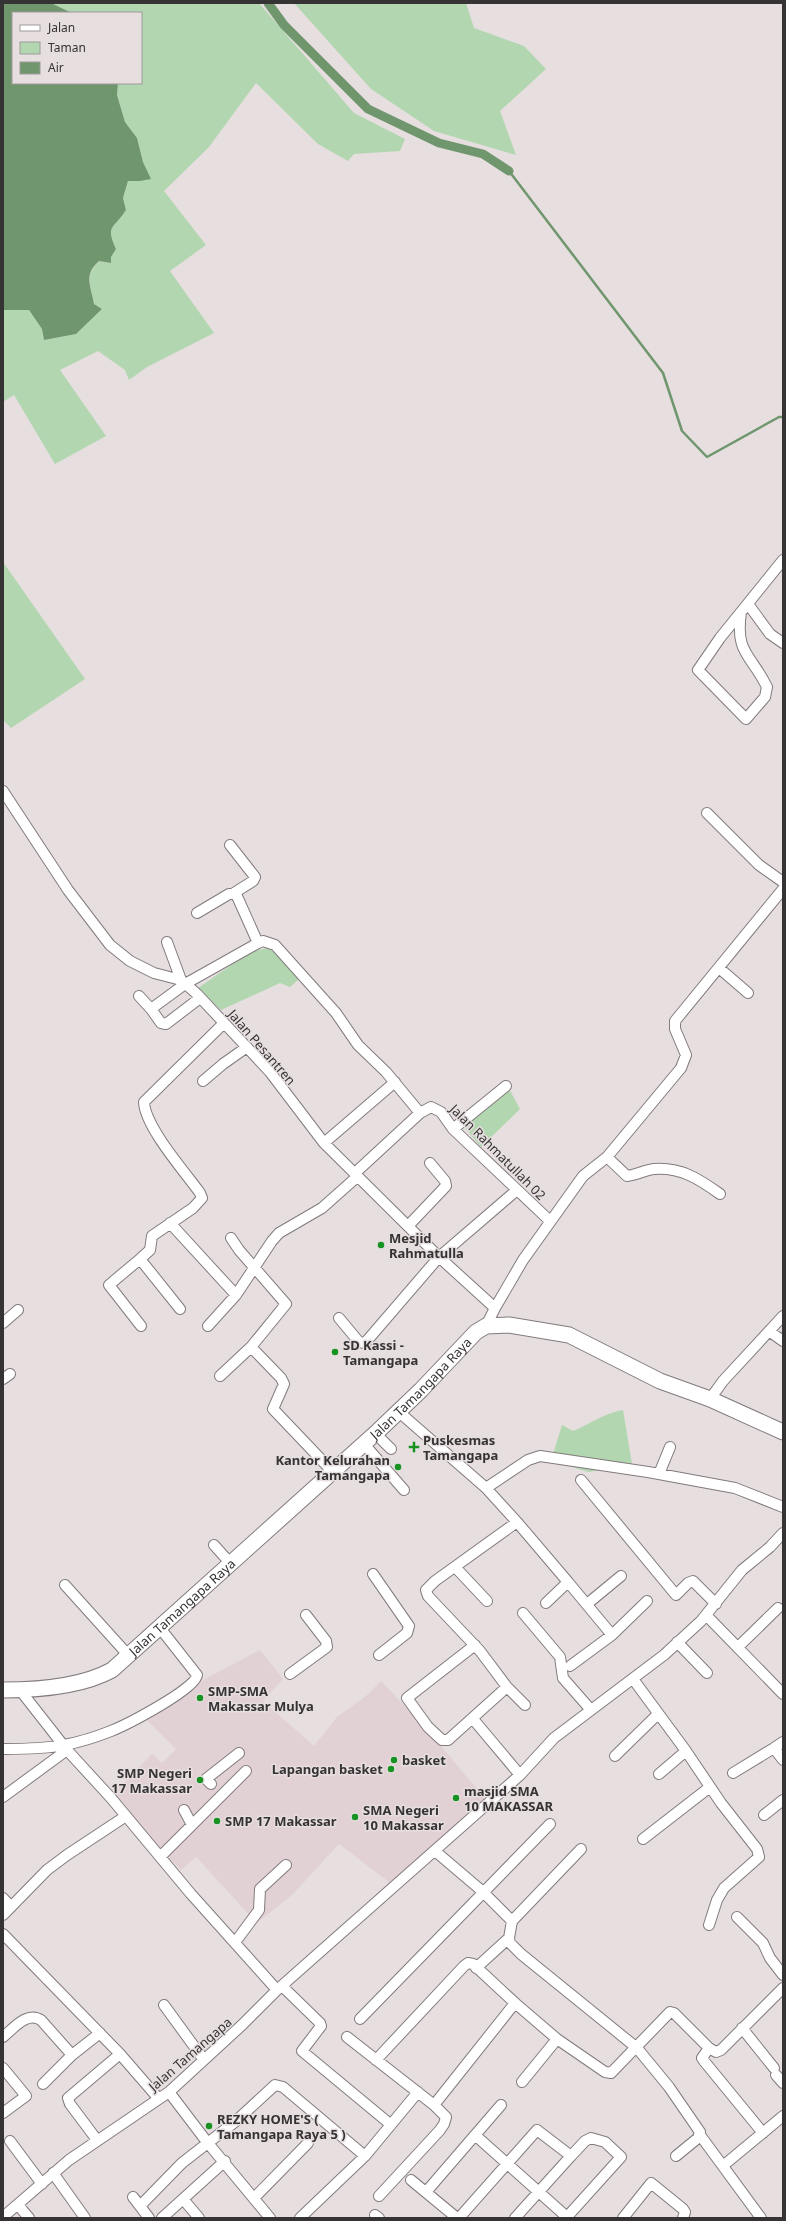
<svg xmlns="http://www.w3.org/2000/svg" width="786" height="2221" font-family="'Noto Sans',sans-serif">
	<style>
		.built { fill: #e2d1d4 }
		.green { fill: #b2d7b0 }
		.water { fill: #70966e }
		.lines { fill: none; stroke-linecap: round; stroke-linejoin: round }
		.stream { stroke: #70966e; stroke-width: 2.5 }
		.canal { stroke: #70966e; stroke-width: 9 }
		.minor-casing { stroke: #827a7c; stroke-width: 12 }
		.primary-casing { stroke: #827a7c; stroke-width: 17 }
		.minor { stroke: #fff; stroke-width: 10 }
		.primary { stroke: #fff; stroke-width: 15 }
		.poi-dot { fill: #189322; stroke: #e6dedf; stroke-width: 1.5 }
		.labels { text-anchor: middle; dominant-baseline: central; stroke-width: 3; stroke-linejoin: round; paint-order: stroke }
		.street-label { font-size: 13px; fill: #363334; stroke: #e6dedf }
		.poi-label { font-size: 13px; font-weight: bold; fill: #363334; stroke: #e6dedf; text-anchor: start }
	</style>
	<rect width="100%" height="100%" fill="#e6dedf"/>
	<!-- built -->
	<path class="built" d="M260,1650l23,29 -20,22 51,45 23,-29 29,-21 15,-15 51,54 55,66 -94,84 -54,-41 -46,50 -36,29 -61,-66 -15,13 -71,-73 42,-43 10,9 14,-14 -32,-32 61,-38z"/>
	<!-- green -->
	<path class="green" d="M51,3h208l95,110 51,26 -5,12 -46,3 -6,7 -30,-17 -62,-61 -47,64 -45,44 42,54 -36,26 44,62 -67,34 -18,13 -4,-10 -27,-19 -38,19 46,66 -51,28 -41,-69 -11,7v-92h26l13,19 2,11 32,-6 26,-25 -8,-5c-3,-18 -10,-29 5,-43l11,2 1,-6 5,-8c-11,-24 -2,-20 10,-39l-3,-12 5,-17h12l10,-3 -7,-16 -6,-24 -12,-16 -8,-27 1,-12h23v-70h-69z
		M294,3h172l8,25 50,18 22,23 -46,42 16,44 -82,-24 -63,-42z
		M3,562l82,117 -74,49 -8,-8z
		M268,948l11,6 21,24 -10,9 -10,-4 -59,27 -23,-22 52,-36z
		M508,1087l12,22 -39,38 -20,-24z
		M623,1410l9,54 -43,8 -38,-11 11,-36 11,6c17,-7 32,-18 50,-21z"/>
	<!-- water -->
	<path class="water" d="M3,3h48l21,10h-59v70h105l-1,12 8,27 12,16 6,24 8,17 -11,2h-12l-5,17 3,12c-12,19 -21,15 -10,39l-5,8v6l-12,-2c-16,14 -8,25 -5,43l8,5 -26,25 -32,6 -2,-11 -13,-19h-26z"/>
	<g class="lines">
		<!-- stream -->
		<path class="stream" d="M509,171l154,202 19,58 25,26 72,-40h4"/>
		<!-- canal -->
		<path class="canal" d="M268,3l16,22 84,84 71,34 44,11 26,17"/>
		<defs>
			<path id="minor" d="M748,604l22,30 13,9
				M741,612c-6,42 10,42 26,75l-2,10 -19,22 -48,-49 22,-32 63,-78
				M3,791l65,99 42,55 20,16 24,12 27,7 16,14 73,78 54,71 115,114 56,51 -9,18
				M707,813l52,52 24,17
				M230,845l25,32 -2,4 -19,12
				M197,913l32,-19h7l22,49
				M167,942l14,38
				M719,968l29,25
				M139,996l12,13 34,-25 73,-41 5,-2 12,4 61,68 22,32 28,27 34,41
				M151,1009l10,14 5,1 34,-26
				M203,1081l20,-17 24,-17
				M453,1129l53,-43
				M324,1143l71,-61
				M607,1157l20,19c9,-1 18,-6 27,-7 27,-2 45,10 66,25
				M355,1173l65,-60 11,-6 10,5 12,17 97,92
				M170,1223l66,72 36,-54 7,-8 43,-25 36,-32
				M408,1226l38,-40 -1,-5 -15,-18
				M231,1238l8,12 47,54 -35,43 30,31 3,6 -11,25 60,63
				M140,1259l-31,26 32,41
				M495,1308l28,-48 60,-84 24,-19 74,-89 5,-13 -11,-26v-8l108,-132
				M180,1309l-40,-50 10,-9 2,-14 41,-28 9,-10 -2,-5c-15,-21 -55,-66 -56,-91l80,-79
				M339,1318l20,24 6,1 74,-86 78,-67
				M3,1323l15,-13
				M208,1326l28,-31
				M769,1331l14,10
				M220,1376l31,-29
				M3,1379l7,-5
				M710,1399l13,-18 60,-65
				M399,1412l87,76 31,34 51,60 -22,21
				M376,1434l15,15
				M364,1444l40,46
				M659,1474l11,-27
				M581,1480l95,115 12,-12 5,-2 23,23
				M486,1488l42,-28 12,-4 108,16 87,16 48,19
				M517,1522l-82,59 -9,9 2,6 52,55 27,36 18,18
				M214,1545l17,19
				M456,1568l31,33
				M373,1574l36,52 -2,7 -28,22
				M568,1582l44,53 -42,31
				M65,1585l64,71
				M587,1604l34,-28
				M523,1613l37,44 3,21 28,32
				M706,1615l77,79
				M612,1635l35,-34
				M677,1642l30,31
				M475,1645l-68,53 21,29 14,13h6l59,-53
				M738,1647l40,-39
				M290,1674l37,-27 -1,-6 -20,-26
				M633,1679l53,72 -27,23
				M20,1690l47,60 44,48 80,96 86,96
				M473,1719l47,56
				M774,1748l9,-6
				M3,1749c20,0 42,0 61,-4 16,-3 32,-8 47,-14 15,-6 85,-42 86,-56l-37,-47
				M686,1751l35,52 36,46 2,8 -35,31 -7,12 -8,25
				M615,1756l43,-42
				M733,1773l41,-25 9,12
				M211,1784l-5,-5 33,-26
				M3,1797l64,-47
				M184,1810l8,15
				M764,1815l19,-15
				M643,1839l67,-52
				M581,1849l-69,72 -3,17 1,5 11,11 116,94 32,39 31,45 -2,6 -22,18
				M435,1851l47,40 30,30
				M161,1856l85,-85
				M3,1898l8,9
				M3,1915l44,-45 20,-15 59,-39
				M737,1917l26,26 7,15 13,17
				M3,1934l117,120 39,45
				M236,1941l23,-31 1,-21 26,-24
				M476,1968l33,-30
				M282,1986l38,37 1,3 -19,25 88,73
				M515,2003l42,36 48,33 6,1 59,-61 4,1 35,35 7,4 5,-2 62,-62
				M164,2005l40,55
				M360,2019l190,-195
				M742,2028l32,40
				M3,2037c11,-9 24,-26 38,-17l31,35 -29,29
				M347,2037l87,68 12,12 -2,7 -4,6 -61,66
				M709,2048l-7,10 2,3 59,72
				M72,2055l28,-22
				M376,2060l88,-94 4,-3 5,1 42,39 -81,102
				M3,2068l23,28 -23,17
				M776,2075l7,8
				M522,2082l35,-43
				M169,2092l38,50 63,76
				M475,2135l93,83
				M700,2135l61,83
				M97,2140l-27,-36 -2,-6 52,-44
				M10,2141l32,43
				M724,2165l59,-49
				M53,2173l32,45
				M411,2180l46,38
				M426,2192l75,-87
				M133,2197l16,21
				M254,2198l54,-55
				M183,2199l16,19
				M18,2205l11,13
				M140,2206l42,-43 54,-42 39,-36 8,2 82,69
				M375,2215l4,3
				M3,2217l66,-57 100,-68 73,-67 35,-35 243,-215 34,-37 110,-83 37,-34 41,-51 28,-23 13,-14
				M162,2218l63,-57
				M300,2218l65,-62 53,-64
				M459,2218l78,-88 34,26 -56,62
				M566,2218l55,-61 -16,-15 -14,-4 -6,3 -14,15
				M623,2218l28,-35 32,26 2,3 -2,6"/>
			<g id="primary">
				<path id="s1" d="M3,1690c35,0 78,-3 109,-20l266,-239 43,-41 55,-58 10,-6 23,-1 60,10 91,46 50,18 73,33"/>
			</g>
		</defs>
		<!-- minor casing -->
		<use href="#minor" class="minor-casing"/>
		<!-- primary casing -->
		<use href="#primary" class="primary-casing"/>
		<!-- minor -->
		<use href="#minor" class="minor"/>
		<!-- primary -->
		<use href="#primary" class="primary"/>
	</g>
	<!-- markers -->
	<g class="poi-dot">
		<circle cx="381" cy="1245" r="4"/>
		<circle cx="335" cy="1352" r="4"/>
		<path d="M412 1441h4v4h4v4h-4v4h-4v-4h-4v-4h4z"/>
		<circle cx="398" cy="1467" r="4"/>
		<circle cx="200" cy="1698" r="4"/>
		<circle cx="394" cy="1760" r="4"/>
		<circle cx="391" cy="1769" r="4"/>
		<circle cx="200" cy="1780" r="4"/>
		<circle cx="456" cy="1798" r="4"/>
		<circle cx="355" cy="1817" r="4"/>
		<circle cx="217" cy="1821" r="4"/>
		<circle cx="209" cy="2126" r="4"/>
	</g>
	<g class="labels">
		<!-- street labels -->
		<g class="street-label">
			<text transform="translate(262 1047) rotate(49)">Jalan Pesantren</text>
			<text transform="translate(498 1152) rotate(45)">Jalan Rahmatullah 02</text>
			<text stroke="none"><textPath href="#s1" startOffset="530">Jalan Tamangapa Raya</textPath></text>
			<text stroke="none"><textPath href="#s1" startOffset="206">Jalan Tamangapa Raya</textPath></text>
			<text transform="translate(190 2054) rotate(-41)">Jalan Tamangapa</text>
		</g>
		<!-- poi labels -->
		<g class="poi-label">
			<text x="389" y="1238">Mesjid<tspan x="389" dy="15">Rahmatulla</tspan></text>
			<text x="343" y="1345">SD Kassi -<tspan x="343" dy="15">Tamangapa</tspan></text>
			<text x="423" y="1440">Puskesmas<tspan x="423" dy="15">Tamangapa</tspan></text>
			<text x="390" y="1460" text-anchor="end">Kantor Kelurahan<tspan x="390" dy="15">Tamangapa</tspan></text>
			<text x="208" y="1691">SMP-SMA<tspan x="208" dy="15">Makassar Mulya</tspan></text>
			<text x="402" y="1760">basket</text>
			<text x="383" y="1769" text-anchor="end">Lapangan basket</text>
			<text x="192" y="1773" text-anchor="end">SMP Negeri<tspan x="192" dy="15">17 Makassar</tspan></text>
			<text x="464" y="1791">masjid SMA<tspan x="464" dy="15">10 MAKASSAR</tspan></text>
			<text x="363" y="1810">SMA Negeri<tspan x="363" dy="15">10 Makassar</tspan></text>
			<text x="225" y="1821">SMP 17 Makassar</text>
			<text x="217" y="2119">REZKY HOME'S (<tspan x="217" dy="15">Tamangapa Raya 5 )</tspan></text>
		</g>
	</g>
	<!-- border -->
	<rect width="786" height="2221" fill="none" stroke="#363334" stroke-width="8"/>
	<!-- legend -->
	<rect x="12" y="12" width="130" height="72" fill="#e6dedf" stroke="#a09a9b"/>
	<rect x="20" y="25" width="20" height="6" fill="#ffffff" stroke="#a09a9b"/>
	<text x="48" y="32" font-size="12" fill="#363334">Jalan</text>
	<rect x="20" y="42" width="20" height="12" fill="#b2d7b0" stroke="#a09a9b"/>
	<text x="48" y="52" font-size="12" fill="#363334">Taman</text>
	<rect x="20" y="62" width="20" height="12" fill="#70966e" stroke="#a09a9b"/>
	<text x="48" y="72" font-size="12" fill="#363334">Air</text>
</svg>
